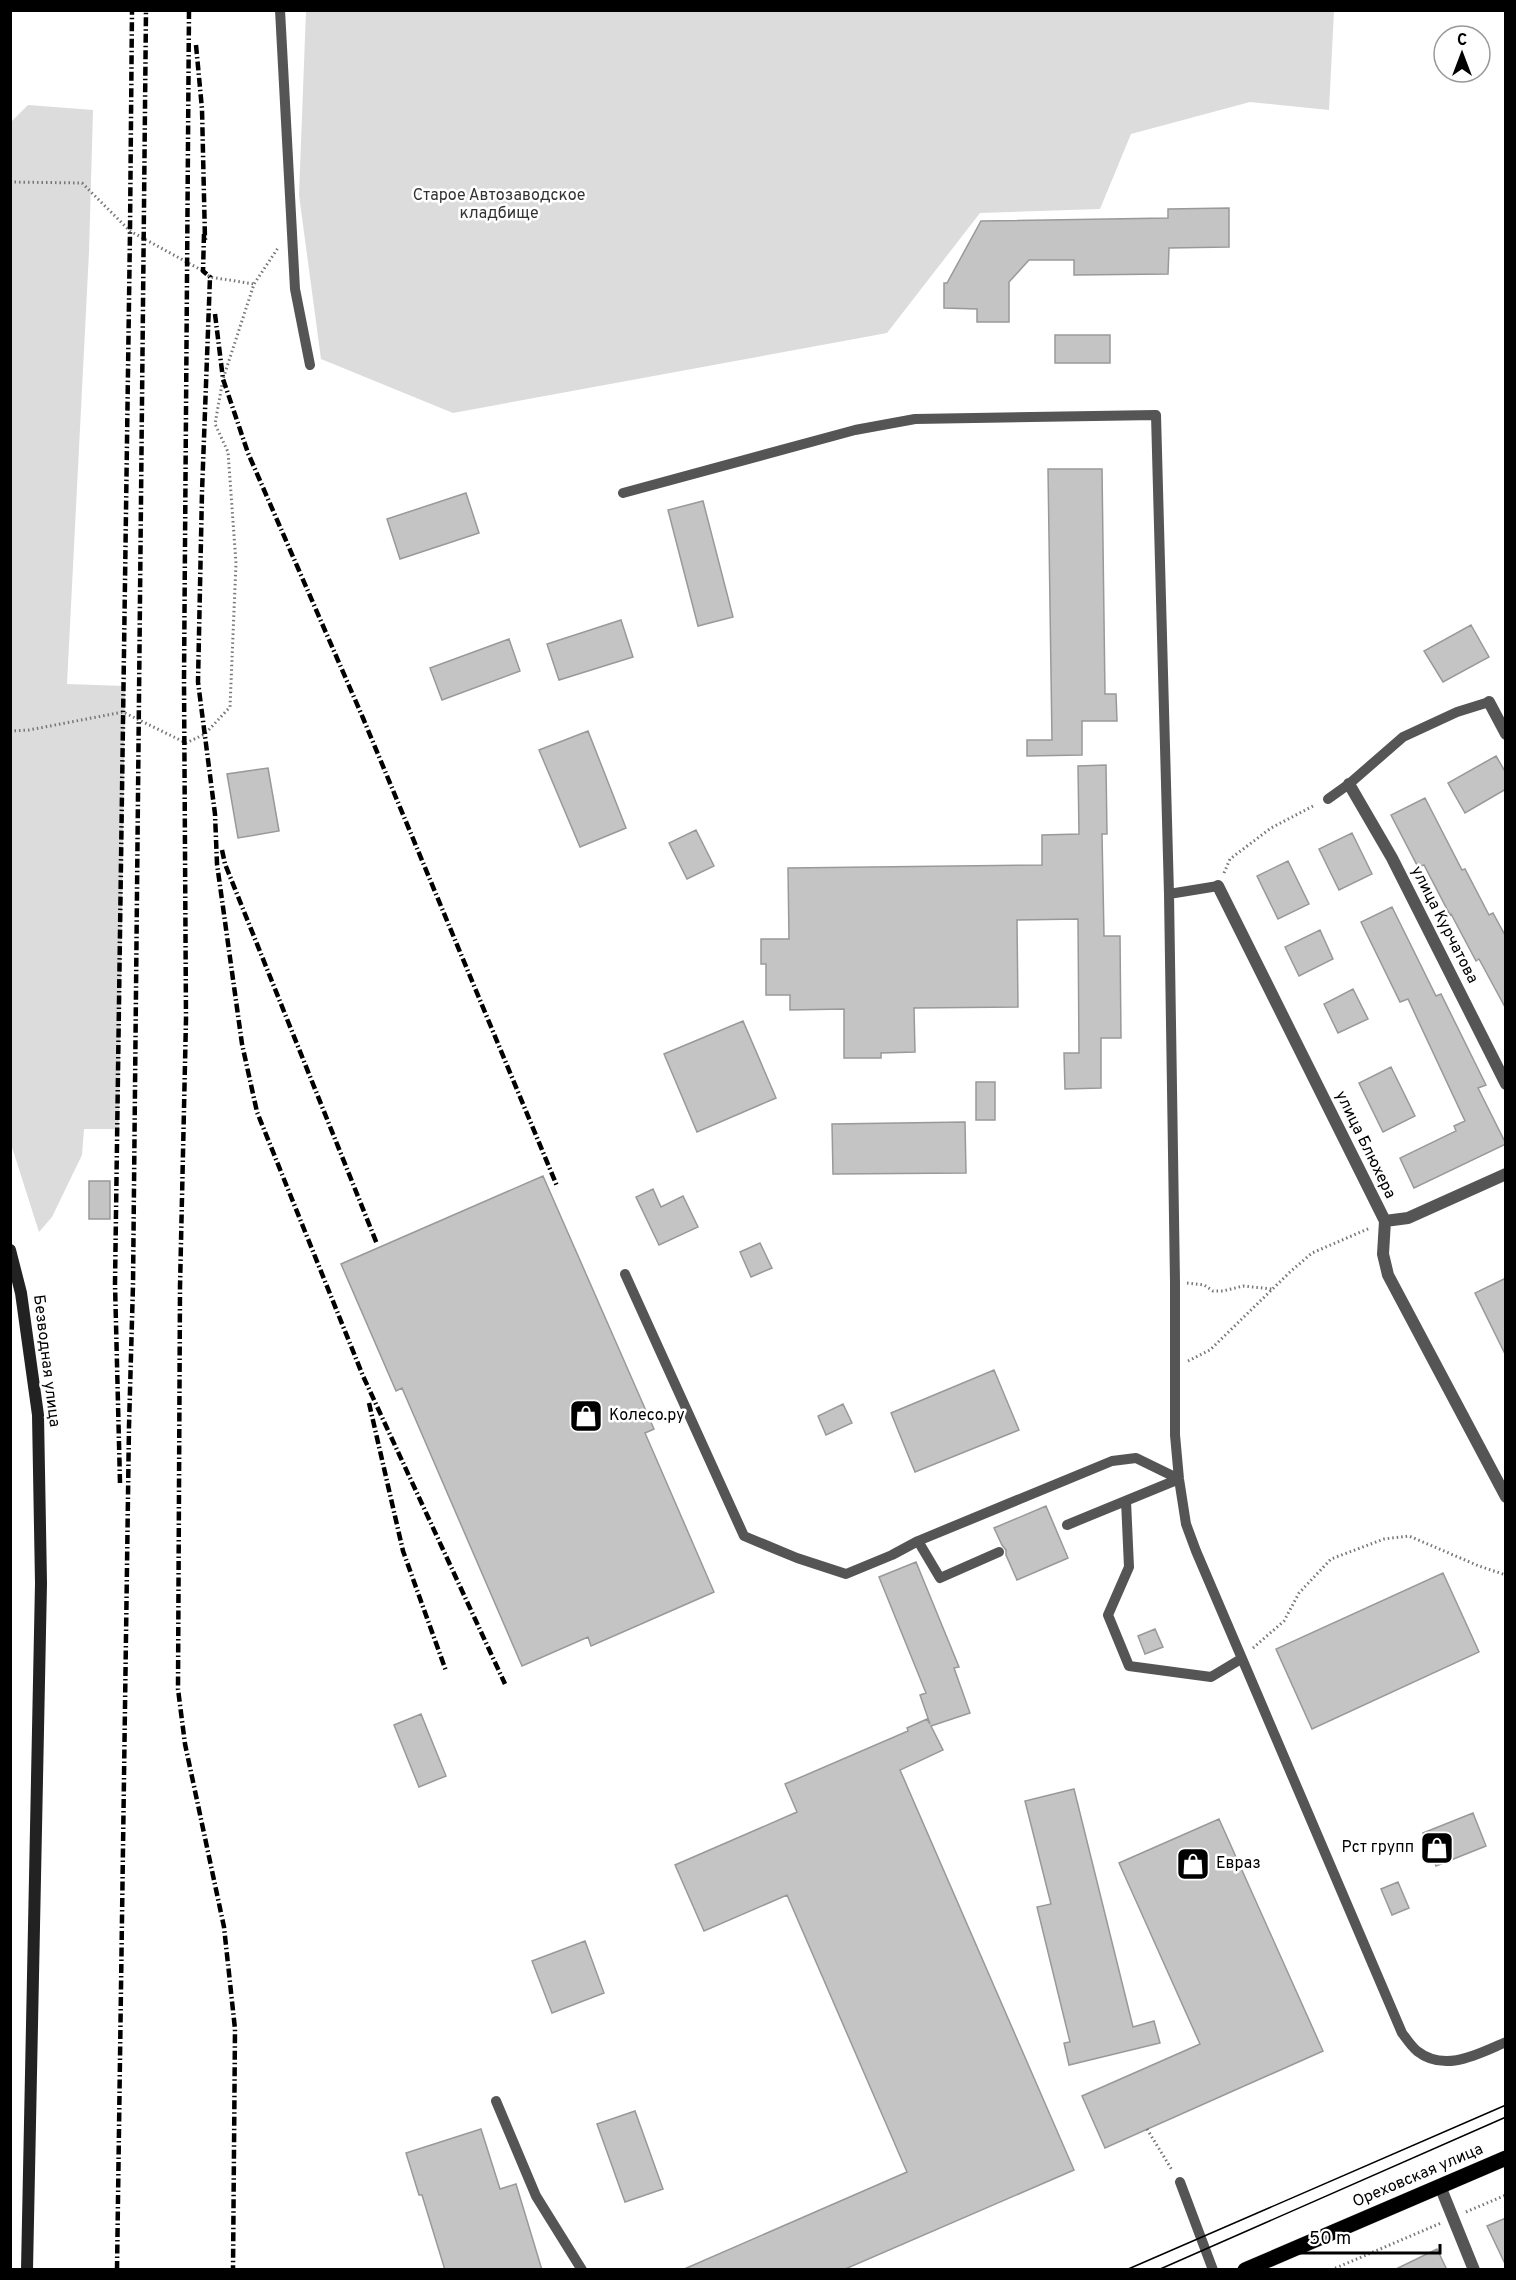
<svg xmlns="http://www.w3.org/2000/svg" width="1516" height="2280" font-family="Overpass,sans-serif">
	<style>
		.green { fill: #dcdcdc }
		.building { fill: #c4c4c4; stroke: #999; stroke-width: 1.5 }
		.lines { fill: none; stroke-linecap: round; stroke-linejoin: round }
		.primary-casing { stroke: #dbdbdb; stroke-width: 16 }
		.path { stroke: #777; stroke-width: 3; stroke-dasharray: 1.5 3; stroke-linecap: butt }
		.service { stroke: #555; stroke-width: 10 }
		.minor { stroke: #555; stroke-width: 12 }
		.secondary { stroke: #222; stroke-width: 12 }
		.primary { stroke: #000; stroke-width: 15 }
		.tram { stroke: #000; stroke-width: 1.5 }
		.rail { stroke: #000; stroke-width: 4.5; stroke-dasharray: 9 3 1.5 3; stroke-linecap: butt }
		.labels { text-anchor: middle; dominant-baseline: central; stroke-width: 5; stroke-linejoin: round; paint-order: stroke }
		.park-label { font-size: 16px; fill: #333; stroke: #fff }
		.street-label { font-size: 16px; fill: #000; stroke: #fff }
		.poi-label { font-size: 16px; fill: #000; stroke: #fff; text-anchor: start }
	</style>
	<rect width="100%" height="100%" fill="#fff"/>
	<!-- green -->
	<path class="green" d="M306,11v-1l1028,1 -5,99 -79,-8 -119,32 -31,75 -120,4 -93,120 -434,80 -132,-54 -22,-164z
		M28,105l65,5 -4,142 -22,432 58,2 -6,443h-35l-2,26 -30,62 -13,15 -29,-91v-1018z"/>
	<!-- building -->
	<path class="building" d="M1229,208v39l-60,1 -1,26 -94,1v-15h-45l-20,22v40h-32v-13l-33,-1v-25h3l34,-62 187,-3v-9z
		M1055,335h55v28h-55z
		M1048,469h54l3,225h11l1,27h-35v34l-55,1v-16h25z
		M466,493l13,40 -79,26 -13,-40z
		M703,501l30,116 -35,9 -30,-116z
		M621,620l12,37 -74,23 -12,-36z
		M1471,625l18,32 -46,25 -19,-31z
		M509,639l11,32 -78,29 -12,-32z
		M588,731l38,97 -46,19 -41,-97z
		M1496,756l10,17v16l-41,24 -17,-30z
		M1106,765l1,69h-5l2,102h16l1,102h-20v50l-36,1 -1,-36h15l-1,-134 -61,1 1,87 -104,1 1,44 -34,1v5h-37v-49l-54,1v-15h-24v-31h-5v-25h28l-1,-71 254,-3v-30l37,-1 -1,-68z
		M268,768l11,63 -41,7 -11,-64z
		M1425,798l37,72 3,-1 24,46 4,-2 13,24v72l-27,-50 -3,2 -25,-47 -1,1 -26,-50 -6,2 -27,-52z
		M696,830l18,36 -27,13 -18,-36z
		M1352,833l20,41 -33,16 -20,-41z
		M1288,861l21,43 -31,15 -21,-43z
		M1392,907l44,89 5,-2 45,91 -8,3 28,56 -92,44 -14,-30 56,-27 -2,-5 11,-5 -57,-122 -8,3 -39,-80z
		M1320,930l13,29 -34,17 -14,-29z
		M1353,989l15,30 -30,14 -14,-29z
		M743,1021l33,77 -79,34 -33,-78z
		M1391,1067l24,49 -32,16 -24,-49z
		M976,1082h19v38h-19z
		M965,1122l1,51 -133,1 -1,-50z
		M543,1176l111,253 -9,4 69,159 -123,54 -3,-9 -66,29 -120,-278 -6,3 -55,-127z
		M89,1181h21v38h-21z
		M653,1189l8,18 22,-11 15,31 -39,18 -23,-48z
		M760,1243l12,25 -21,9 -11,-25z
		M1506,1278v78l-31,-63z
		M994,1370l25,60 -104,42 -24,-59z
		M843,1404l9,19 -26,12 -8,-19z
		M1046,1506l22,52 -51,22 -11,-25v-5l-4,-5 -8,-17z
		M916,1562l43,105 -5,1 16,45 -39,13 12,24 -43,20 174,400 -231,100h-161l225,-98 -120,-277 -83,36 -29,-66 122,-53 -12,-28 123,-53 -1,-3 20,-9 3,5 -10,-29 6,-2 -47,-116z
		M1443,1573l36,79 -167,77 -36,-80z
		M1155,1629l8,18 -18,7 -7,-18z
		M421,1714l25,62 -27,11 -25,-62z
		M1074,1789l59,238 21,-6 6,22 -91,22 -5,-22 6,-1 -33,-135 14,-3 -26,-103z
		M1473,1813l13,33 -50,20 -13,-33z
		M1219,1819l104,232 -218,97 -23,-52 118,-52 -81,-181z
		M1398,1882l11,26 -17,7 -11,-26z
		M585,1941l19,52 -52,20 -20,-52z
		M635,2111l28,78 -38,13 -28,-78z
		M481,2129l19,60 16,-5 26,86h-97l-23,-75h-3l-13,-42z
		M1506,2218v48l-19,-40z
		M1437,2249l10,21h-53z"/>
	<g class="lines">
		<defs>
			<path id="primary" d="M1245,2270l261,-112"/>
		</defs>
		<!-- primary casing -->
		<use href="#primary" class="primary-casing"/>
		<!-- path -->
		<path class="path" d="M10,182l72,1 48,48 73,40 7,6 44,7
			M10,731l19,-1 94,-18 63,31 19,-9 25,-27 6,-144 -8,-111 -13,-28 8,-45 31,-95 24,-36
			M1224,873l6,-14 41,-31 44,-23
			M1187,1283l17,2 9,6h10l20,-5 29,3
			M1188,1361l22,-11 80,-78 22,-19 58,-25
			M1253,1648l31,-27 15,-28 32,-34 53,-20 25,-3 70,30 27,9
			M1147,2129l25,41
			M1466,2212l40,-17
			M1331,2270l110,-47"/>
		<!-- service -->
		<path class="service" d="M280,10l15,279 15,76
			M623,493l232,-63 60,-11 241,-4 13,479 6,388v153l4,44 7,45 10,27 206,482c4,5 9,13 15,18 28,22 61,3 89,-9
			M1328,799l21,-15 54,-47 54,-25 32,-10
			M1169,894l49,-8
			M625,1274l119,262 53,22 49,16 46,-19 26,-14 194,-80 24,-3 43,21 -112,46
			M1126,1501l3,66 -21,48 21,51 82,11 30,-18
			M918,1541l22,37 59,-26
			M496,2101l40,95 46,74
			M1180,2182l33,88"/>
		<!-- minor -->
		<path class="minor" d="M1489,702l17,32
			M1349,784l43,74 114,226
			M1218,886l167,335 -2,33 5,21 118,222
			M1385,1221l23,-3 98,-44
			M1440,2186l34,84"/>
		<!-- secondary -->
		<path class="secondary" d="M10,1250l11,43 17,122 3,168 -14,687"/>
		<!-- primary -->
		<use href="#primary" class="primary"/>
		<!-- tram -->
		<path class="tram" d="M1126,2270l380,-165
			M1158,2270l348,-153"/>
		<!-- rail -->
		<path class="rail" d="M189,10l-5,670 2,339 -6,268 -2,402 7,55 39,183 11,102 -2,241
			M196,45l6,64 3,131
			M204,234l-1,37 7,6 -8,215 -4,190 17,132 2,50 25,180 15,68 106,264 142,308
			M215,314l8,65 25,74 115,265 194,468
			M222,850l3,14 152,380
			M369,1403l34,148 43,120
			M120,1483l-5,-199 15,-1053 2,-221
			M117,2270l12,-844 4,-141 13,-1275"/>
	</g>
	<!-- icons -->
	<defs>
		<symbol id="shop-square" viewBox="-11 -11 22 22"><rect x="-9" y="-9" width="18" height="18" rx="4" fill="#000" stroke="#fff"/><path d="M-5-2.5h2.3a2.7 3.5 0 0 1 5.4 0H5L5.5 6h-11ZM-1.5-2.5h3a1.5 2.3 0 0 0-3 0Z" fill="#fff"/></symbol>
	</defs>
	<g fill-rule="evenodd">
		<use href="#shop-square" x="567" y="1397" width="38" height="38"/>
		<use href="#shop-square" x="1418" y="1829" width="38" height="38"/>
		<use href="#shop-square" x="1174" y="1845" width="38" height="38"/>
	</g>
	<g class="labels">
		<!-- park labels -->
		<g class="park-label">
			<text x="499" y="196">Старое Автозаводское<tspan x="499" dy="18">кладбище</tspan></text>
		</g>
		<!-- street labels -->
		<g class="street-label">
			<text transform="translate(1444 925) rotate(63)">улица Курчатова</text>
			<text transform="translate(1365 1145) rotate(64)">улица Блюхера</text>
			<text transform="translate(46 1361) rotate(83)">Безводная улица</text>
			<text transform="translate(1418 2176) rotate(-23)">Ореховская улица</text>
		</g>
		<!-- poi labels -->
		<g class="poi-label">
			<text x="609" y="1416">Колесо.ру</text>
			<text x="1414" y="1848" text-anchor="end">Рст групп</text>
			<text x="1216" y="1864">Евраз</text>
		</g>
	</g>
	<!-- border -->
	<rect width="1516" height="2280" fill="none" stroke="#000000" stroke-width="24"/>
	<!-- north arrow -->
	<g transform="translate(1462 54)"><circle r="28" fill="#ffffff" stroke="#999999" stroke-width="1.5"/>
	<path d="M0-4.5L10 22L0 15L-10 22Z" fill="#000000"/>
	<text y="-9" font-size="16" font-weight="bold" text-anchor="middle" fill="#000000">С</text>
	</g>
	<!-- scale -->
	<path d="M1300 2244v9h140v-9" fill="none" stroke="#000000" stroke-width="3"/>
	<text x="1309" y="2244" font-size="18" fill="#000000" stroke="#ffffff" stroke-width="4.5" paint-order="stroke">50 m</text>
</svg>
